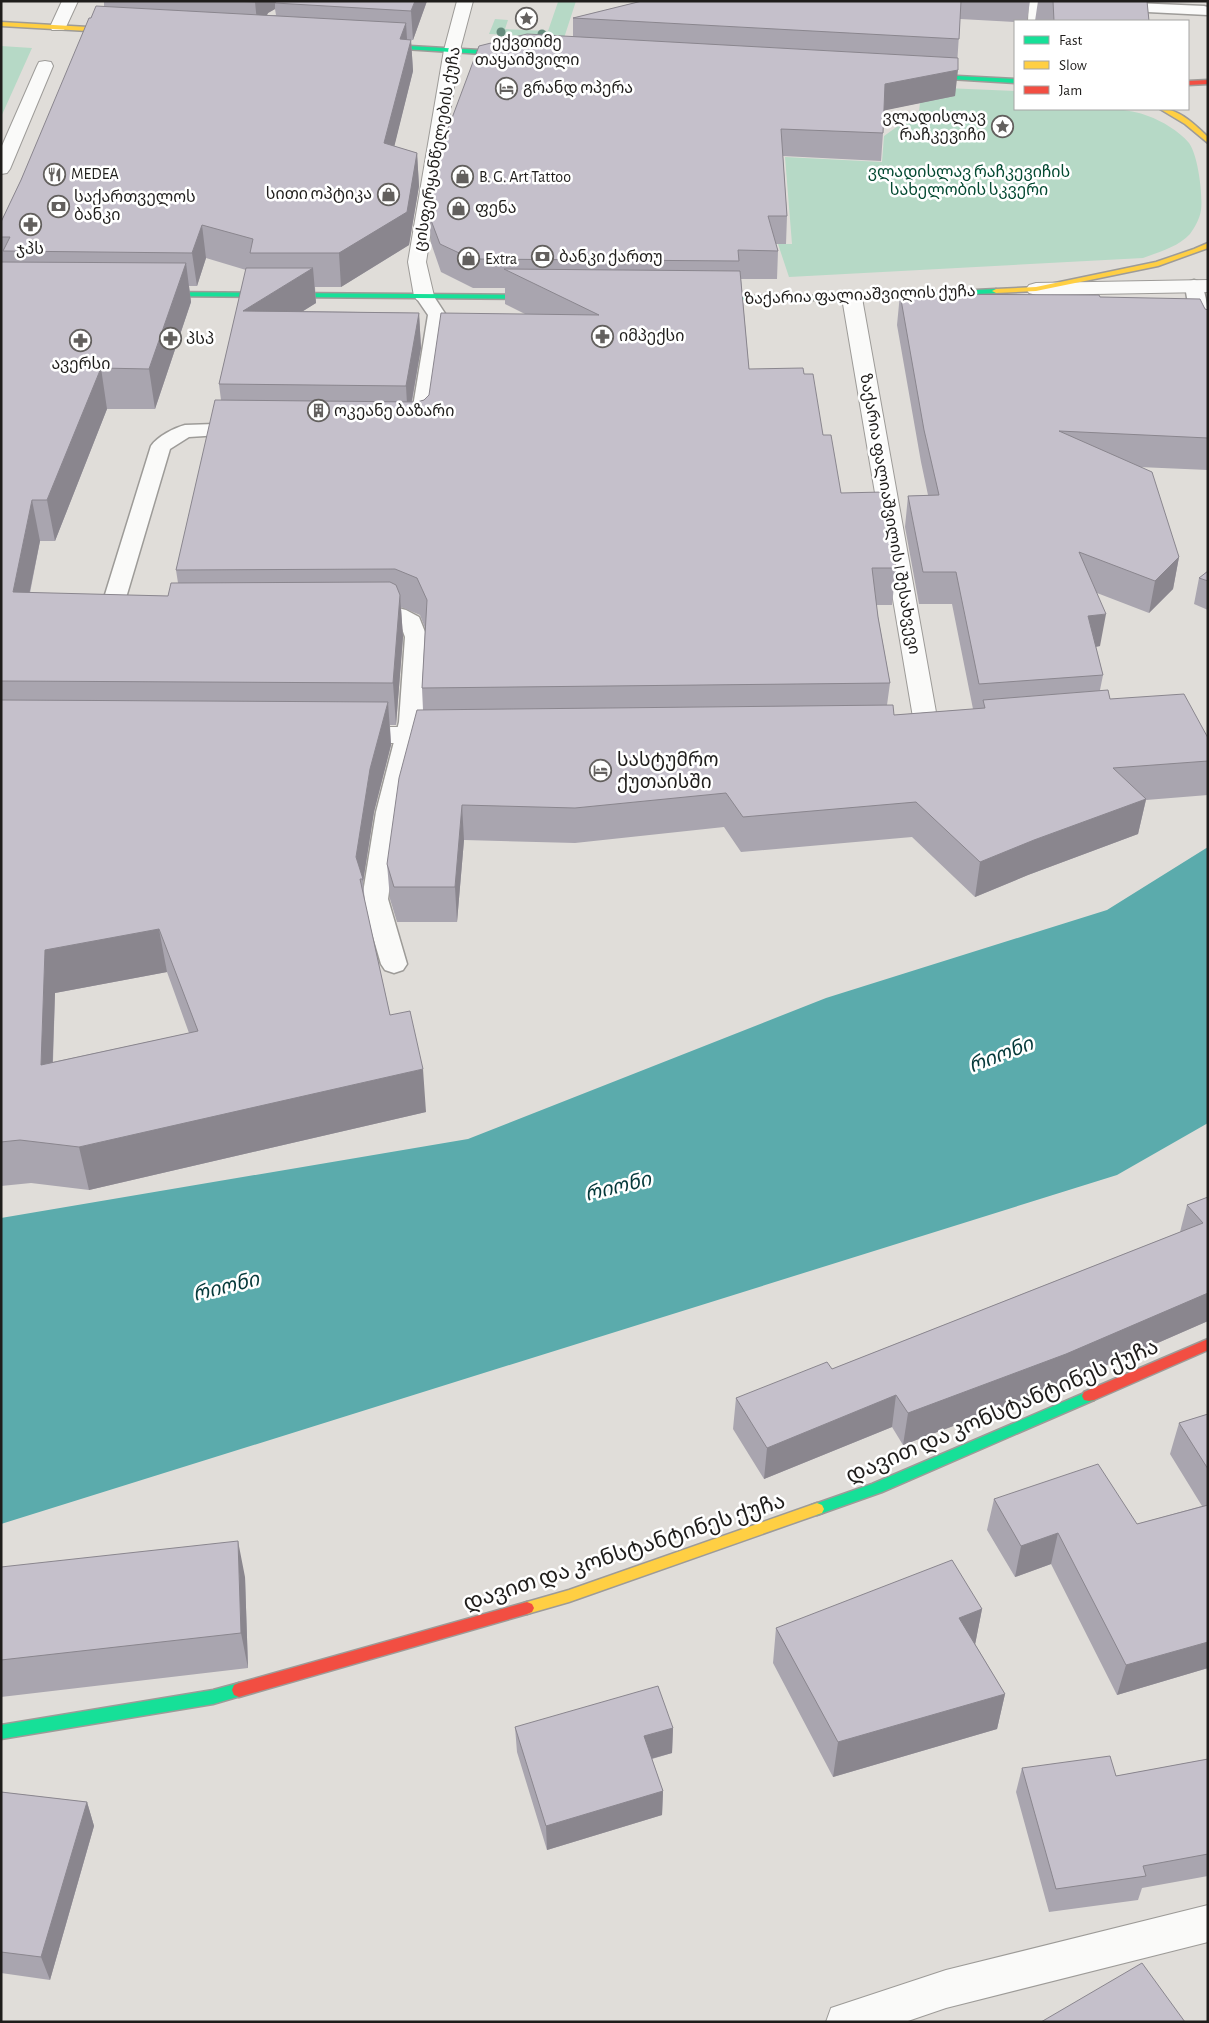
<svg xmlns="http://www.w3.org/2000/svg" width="1209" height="2023" font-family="'Alegreya Sans','Noto Sans Georgian',sans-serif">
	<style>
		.green { fill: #b6d9c6 }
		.water { fill: #5babac }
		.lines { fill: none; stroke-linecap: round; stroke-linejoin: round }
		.lane-casing { stroke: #9d9b98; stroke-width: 3 }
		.street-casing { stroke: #9d9b98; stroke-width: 2 }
		.fast-casing { stroke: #9d9b98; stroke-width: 3 }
		.slow-casing { stroke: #9d9b98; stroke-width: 3 }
		.jam-casing { stroke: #9d9b98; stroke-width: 3 }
		.lane { fill: #fafaf9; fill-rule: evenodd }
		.street { fill: #fafaf9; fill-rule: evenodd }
		.fast { fill: #16e098; fill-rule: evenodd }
		.slow { fill: #ffcf43; fill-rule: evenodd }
		.jam { fill: #f24e42; fill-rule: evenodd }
		.tree { fill: #668c7d }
		.wall { fill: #a9a5af; fill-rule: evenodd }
		.shaded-wall { fill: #8a868e }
		.building { fill: #c5c0cb; stroke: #8a868e; fill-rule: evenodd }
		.labels { text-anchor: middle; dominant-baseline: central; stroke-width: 5; stroke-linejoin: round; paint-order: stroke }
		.far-poi-label { font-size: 16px; fill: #1f1d1b; stroke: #fff; text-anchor: start }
		.far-street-label { font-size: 16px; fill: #1f1d1b; stroke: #fff }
		.far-park-label { font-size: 16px; fill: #034931; stroke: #fff }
		.poi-label { font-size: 19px; fill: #1f1d1b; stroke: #fff; text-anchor: start }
		.water-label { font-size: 20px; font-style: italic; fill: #05393a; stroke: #fff }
		.near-street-label { font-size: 22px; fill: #1f1d1b; stroke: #fff }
	</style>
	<rect width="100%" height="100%" fill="#e0ddd9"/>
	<!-- green -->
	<path class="green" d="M546,1h30l-12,37 -75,-4 6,-15 13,1 -3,9 43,2 10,-29z
		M1,46l31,2 -31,69z
		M922,87l93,4v18c38,0 99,-6 133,7 14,5 31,15 41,27 9,12 14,52 12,67 -1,8 -6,17 -11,24 -12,13 -31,18 -47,24l-354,19 -11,-33h14l-7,-87 97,5 2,-26 35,-25z"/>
	<!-- water -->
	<path class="water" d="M1208,847v276l-91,52 -1116,349v-306l467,-79 358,-141 281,-88z"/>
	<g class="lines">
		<defs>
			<path id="lane" d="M1029,1h47l5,4 -3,3h-35l1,13h-16z
				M1112,2l92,4 4,1v8l-101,-5 -3,-3 3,-3z
				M1194,280l6,2c9,15 8,41 8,59l-7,-2c-10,-15 -13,-35 -16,-53l3,-4z
				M424,290l7,2 15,23 -17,115 -3,4 -7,2 -12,-2 -3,-4 6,-5 18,-110 -13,-19 2,-4z
				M245,423l7,2 3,4 -3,4 -63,4 -19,12 -45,152 3,6 16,3 3,5 -3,5 -8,2 -25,-4 -8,-17 48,-155c7,-10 23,-18 34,-21z
				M368,608h30l8,2 13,7 8,20 -4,85 -23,90 -12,87 19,65 -4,6 -9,3 -9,-3 -4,-6 -19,-65 14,-87 23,-90 6,-85 -4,-11 -7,-4 -34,-2 -3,-5 3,-5z"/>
			<path id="street" d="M62,1h16l-12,26 -2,3h-12l-2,-3z
				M457,1h16l-13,49 -34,212 8,34 -3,4 -7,2 -7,-2 -3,-4 -6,-34 36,-212z
				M45,61l6,1 2,4 -43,103 -3,4 -6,1v-26l36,-82 2,-4z
				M1208,280v12l-172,3 -7,-2 -3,-4 3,-4 7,-2z
				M852,292l7,2 3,4 77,431 -3,5 -9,3 -9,-3 -3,-5 -73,-431 3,-4z
				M353,727h95l9,3 3,5 -3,5 -9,3h-95l-9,-3 -3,-5 3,-5z
				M1208,1905v37l-262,66 -41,14h-79l5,-14 115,-38z"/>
			<path id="fast" d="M375,44l139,8 3,2 -3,2 -141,-9v-2z
				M919,74l96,5v4l-98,-6 -1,-1z
				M996,289l4,2 -1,2 -147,7h-146l-4,-2 4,-2h146z
				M150,292l393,3 4,2 -4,2 -390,-3h-3z
				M1089,1391l5,1 2,4 -2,4 -212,92 -65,23 -5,-2 -2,-4 2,-4 60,-21z
				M239,1683l5,2 2,5 -2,5 -31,9 -212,35v-14l212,-35z"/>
			<path id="slow" d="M1,22l122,7 3,2 -3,2 -122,-7z
				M1160,109c19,-1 35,16 48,28v6l-23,-19z
				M1208,243v5l-50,18 -122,25 -40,2 -4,-2 4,-2 40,-2 120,-25 38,-13z
				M817,1503l5,2 2,4 -2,4 -253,89 -42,12 -5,-2 -2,-4 2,-4 5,-2 42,-12z"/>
			<path id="jam" d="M1208,80v4l-20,1v-4z
				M1208,1339v11l-114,50 -5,1 -5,-1 -2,-4 2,-4z
				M527,1602l5,2 2,4 -2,4 -5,2 -288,83 -5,-2 -2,-5 2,-5 5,-2z"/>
		</defs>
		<!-- lane casing -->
		<use href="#lane" class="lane-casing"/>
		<!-- street casing -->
		<use href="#street" class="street-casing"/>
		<!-- fast casing -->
		<use href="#fast" class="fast-casing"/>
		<!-- slow casing -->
		<use href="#slow" class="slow-casing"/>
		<!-- jam casing -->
		<use href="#jam" class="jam-casing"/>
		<!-- lane -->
		<use href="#lane" class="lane"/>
		<!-- street -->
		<use href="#street" class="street"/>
		<!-- fast -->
		<use href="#fast" class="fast"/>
		<!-- slow -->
		<use href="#slow" class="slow"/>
		<!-- jam -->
		<use href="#jam" class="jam"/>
	</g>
	<!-- trees -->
	<g class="tree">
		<circle cx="501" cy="32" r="4.5"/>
		<circle cx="542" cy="34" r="4.5"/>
	</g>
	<!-- wall -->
	<path class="wall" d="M104,1h323l-14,39h-2l2,31 -19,75 23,7 2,33 -10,59 -68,42h-26l1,16 -13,8 116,2 2,35 -9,54h5l7,-2 103,-85 -22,-11v-16h-32l-32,-16 -10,-29 -2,-28 144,-178v-19l69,-17h388l-3,20 -12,1 -55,-3 -5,77 -71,14 -1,23 -2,28 -98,-5 4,60 -1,28h-10l2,7 -1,28h-36l8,90 55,5 37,119 55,75 -4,37h-16l14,78 -3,22 7,10 79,-6 -21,-105h-33l-14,-77 3,-31 20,-1 -7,-33 -24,-137 3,-31 200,3 108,13v160l-69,-3 40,90 -6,32 -24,24 -52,-20 3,53 -4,1 7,28 -3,15 10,9 98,39v57l-62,5 -8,34 -110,41 -53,22 -63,-60 -171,15 -17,-25 -149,16 -111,-3 -7,82h-60l-7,-23 -3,-35 36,-154 -1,-22 3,-60 -5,-13 -19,-8 2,30 -7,88h-6l1,20 -17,67 -11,70 2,20 25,113 36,97 -337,78 -58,-7 -30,3v-964l20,-42 70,-162 13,-12zM275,9l1,6h-9l1,-2zM206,258l40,12 -27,114 2,16 -45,170 2,13 -10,13 -138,-3 10,-52h15l52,-132h48l36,-107 -2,-16h8zM167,972l22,61 -136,29 2,-69z
		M1038,1h109l2,20h-114z
		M1208,571v39l-14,-6 5,-26z
		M1208,1197v124l-149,65 -156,59 -11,-18 -128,52 -31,-50 3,-31 96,-29 348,-137 7,-27z
		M1208,1414v254l-91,27 -66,-131 -36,13 -28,-47 7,-31 143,25 65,-18 -32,-52 9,-31z
		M1,1567l244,10 3,91 -247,29z
		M982,1609l-7,35 30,50 -8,35 -164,48 -60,-114 3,-35z
		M515,1727l158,1 -1,25 -20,6 11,32 -1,24 -115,35 -30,-98z
		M1208,1759v117l-66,12 -4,12 -89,12 -33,-120 6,-24 94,8z
		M1,1792l86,10 7,24 -44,154 -49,-7z"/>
	<!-- shaded-wall -->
	<path class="shaded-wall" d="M255,1h22l-2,2v6l-7,4 -10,19 -3,-30z
		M415,1h12l-14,39 -2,-29z
		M406,23l2,31 -8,-15z
		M411,40l2,31 -26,105 -3,-33z
		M958,70l-3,26 -73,15 3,-27z
		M417,153l2,33 -10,59 -68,42 -2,-34z
		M202,225l4,33 -9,28 -5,-33z
		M186,263l5,39 -36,107 -6,-40z
		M313,268l3,35 -69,43 -4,-35z
		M419,313l2,35 -13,74 -2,-36z
		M101,368l6,41 -52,132 -8,-41z
		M32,500l8,41 -19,93 -8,-42z
		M1179,557l-6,32 -24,24 6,-32z
		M400,595l3,42 -7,88 -3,-42z
		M1106,614l-6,32 -18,3 6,-33z
		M388,702l3,43 -17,67 -11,70 -7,-25 14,-88z
		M1146,799l-8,35 -110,41 -53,22 5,-35 54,-22z
		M462,805l2,35 -7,82 -2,-35z
		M159,929l8,43 -112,21 -4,115 -10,-43 4,-115z
		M423,1069l3,43 -337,78 -10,-43z
		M1208,1275v46l-149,65 -156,59 5,-32z
		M896,1395l-4,32 -128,52 3,-31z
		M1058,1533l-7,31 -36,13 6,-31z
		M238,1541l7,36 3,91 -7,-35z
		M982,1609l-7,36 -16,-27z
		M1208,1642v26l-91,27 9,-30z
		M1005,1694l-8,35 -164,48 5,-35z
		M673,1728l-1,25 -29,8 1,-25z
		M663,1791l-1,24 -115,35 -1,-24z
		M87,1802l7,24 -44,154 -9,-23z"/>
	<!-- building -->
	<path class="building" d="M234,1h21v1z
		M276,1h139l-4,10 -136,-8z
		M642,1h319l-2,38 -386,-21z
		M1053,1h94l2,20h-95z
		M96,6l310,17 -6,16 11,1 -27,103 33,10 -10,59 -68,41h-89l3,-14 -51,-14 -10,28 -189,-2 7,-14h-9v-15l20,-42 68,-162h2z
		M527,34l431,24v12l-73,14 -2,49 -102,-4 6,87h-19l10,35 -40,-1 1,11 -267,-2 -32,-15 -11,-29 11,-65 39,-104z
		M1,262l185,1 -37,106 -48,-1 -54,132h-15l-19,92 155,4 3,-13 219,-1 6,3 4,10 -7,88 -392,-2z
		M246,268h67l-70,43 176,2 -13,73 -187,-2z
		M504,269l236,2 9,98 54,-1 1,6h9l10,61h8l10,58 42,-1 13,76h-24l6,49 12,66 -468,5 5,-88 -10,-22 -22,-9 -219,1 39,-170 202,2 7,-2 5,-5 12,-82 158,2z
		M900,294l199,1 1,2 100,2 5,10 3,1v128l-149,-7 93,41 27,85 -24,24 -76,-29 27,62 -18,2 15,59 -124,9 -23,-112h-33l-15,-76 31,-1 -15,-65z
		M1208,571v10l-9,-3z
		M1108,690l2,9 74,-5 24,44v23l-95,7 33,31 -112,41 -54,22 -64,-60 -173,15 -17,-24 -151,15 -113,-3 -7,82h-61l-7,-23 12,-86 18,-68 476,-5 1,10 91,-7 -2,-8z
		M1,700l387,2 -18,67 -14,88 7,22h-3l30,136 20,-4 13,58 -344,78 -59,-7 -19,2zM159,929l39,102 -157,34 4,-115z
		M1208,1197v96l-142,61 -158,59 -12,-18 -129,53 -31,-50 91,-36 5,7 371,-146 -16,-18z
		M1208,1414v55l-29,-46z
		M1098,1464l39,60 71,-19v137l-82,23 -68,-132 -37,13 -27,-47z
		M238,1541l3,92 -240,27v-93z
		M952,1560l30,49 -23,9 46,76 -167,48 -62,-114z
		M658,1686l15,42 -29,8 19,55 -117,35 -31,-99z
		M1110,1756l6,20 92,-17v95l-65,12 3,10 -90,13 -34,-121z
		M1,1792l86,10 -46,155 -40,-5z
		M1142,1963l43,59h-144z"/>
	<!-- icons -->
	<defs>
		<symbol id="sight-ring" viewBox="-11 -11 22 22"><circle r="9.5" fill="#fff" stroke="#63605e" stroke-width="1.5"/><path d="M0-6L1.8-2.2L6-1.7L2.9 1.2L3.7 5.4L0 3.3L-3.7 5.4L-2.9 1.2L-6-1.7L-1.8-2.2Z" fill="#63605e"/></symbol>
		<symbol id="hotel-ring" viewBox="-11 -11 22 22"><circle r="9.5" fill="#fff" stroke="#63605e" stroke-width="1.5"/><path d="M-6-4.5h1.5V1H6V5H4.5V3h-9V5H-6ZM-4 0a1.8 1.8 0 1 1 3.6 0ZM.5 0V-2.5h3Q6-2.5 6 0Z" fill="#63605e"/></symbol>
		<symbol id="restaurant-ring" viewBox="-11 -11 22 22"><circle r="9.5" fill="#fff" stroke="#63605e" stroke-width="1.5"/><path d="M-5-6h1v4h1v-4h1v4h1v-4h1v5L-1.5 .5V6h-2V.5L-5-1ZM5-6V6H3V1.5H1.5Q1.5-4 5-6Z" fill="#63605e"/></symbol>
		<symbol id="shop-ring" viewBox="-11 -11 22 22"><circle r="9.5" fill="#fff" stroke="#63605e" stroke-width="1.5"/><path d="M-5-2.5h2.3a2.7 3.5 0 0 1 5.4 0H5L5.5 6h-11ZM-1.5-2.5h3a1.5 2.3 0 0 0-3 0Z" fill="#63605e"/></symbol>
		<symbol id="bank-ring" viewBox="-11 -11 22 22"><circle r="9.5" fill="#fff" stroke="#63605e" stroke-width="1.5"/><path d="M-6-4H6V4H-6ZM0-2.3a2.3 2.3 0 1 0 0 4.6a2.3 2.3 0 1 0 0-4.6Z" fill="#63605e"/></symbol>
		<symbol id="pharmacy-ring" viewBox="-11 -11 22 22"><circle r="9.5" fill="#fff" stroke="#63605e" stroke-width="1.5"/><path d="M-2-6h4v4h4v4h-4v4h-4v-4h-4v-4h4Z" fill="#63605e"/></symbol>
		<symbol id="building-ring" viewBox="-11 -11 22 22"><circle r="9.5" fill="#fff" stroke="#63605e" stroke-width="1.5"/><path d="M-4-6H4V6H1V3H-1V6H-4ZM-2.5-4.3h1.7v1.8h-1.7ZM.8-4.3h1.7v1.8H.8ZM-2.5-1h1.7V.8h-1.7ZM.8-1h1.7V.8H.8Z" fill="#63605e"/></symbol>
	</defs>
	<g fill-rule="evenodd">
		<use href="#sight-ring" x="514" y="6" width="25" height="25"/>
		<use href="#hotel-ring" x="494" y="76" width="25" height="25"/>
		<use href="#sight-ring" x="990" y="114" width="25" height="25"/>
		<use href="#restaurant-ring" x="42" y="162" width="25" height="25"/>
		<use href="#shop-ring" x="450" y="164" width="25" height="25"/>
		<use href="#shop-ring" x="376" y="182" width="25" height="25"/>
		<use href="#bank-ring" x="46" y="194" width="25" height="25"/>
		<use href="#shop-ring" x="446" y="196" width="25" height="25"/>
		<use href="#pharmacy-ring" x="18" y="212" width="25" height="25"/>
		<use href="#bank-ring" x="530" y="244" width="25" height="25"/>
		<use href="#shop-ring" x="456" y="246" width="25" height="25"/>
		<use href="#pharmacy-ring" x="590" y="324" width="25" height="25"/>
		<use href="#pharmacy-ring" x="158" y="326" width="25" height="25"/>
		<use href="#pharmacy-ring" x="68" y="328" width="25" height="25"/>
		<use href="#building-ring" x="306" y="398" width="25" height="25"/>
		<use href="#hotel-ring" x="588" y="758" width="25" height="25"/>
	</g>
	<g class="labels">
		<!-- far-poi labels -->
		<g class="far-poi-label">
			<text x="527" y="42" text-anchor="middle">ექვთიმე<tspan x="527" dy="18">თაყაიშვილი</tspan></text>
			<text x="523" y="88">გრანდ ოპერა</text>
			<text x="986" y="117" text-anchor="end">ვლადისლავ<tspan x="986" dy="18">რაჩკევიჩი</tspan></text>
			<text x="71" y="174">MEDEA</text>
			<text x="479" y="177">B. G. Art Tattoo</text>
			<text x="372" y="194" text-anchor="end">სითი ოპტიკა</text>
			<text x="74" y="197">საქართველოს<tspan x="74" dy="18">ბანკი</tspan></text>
			<text x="475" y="208">ფენა</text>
			<text x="30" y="249" text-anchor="middle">ჯპს</text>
			<text x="559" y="257">ბანკი ქართუ</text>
			<text x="485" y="259">Extra</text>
			<text x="619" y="336">იმპექსი</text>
			<text x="186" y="339">პსპ</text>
			<text x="81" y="364" text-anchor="middle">ავერსი</text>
			<text x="334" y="411">ოკეანე ბაზარი</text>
		</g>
		<!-- far-street labels -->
		<g class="far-street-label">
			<text transform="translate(437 149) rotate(-80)">ცისფერყანწელების ქუჩა</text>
			<text transform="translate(860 295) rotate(-2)">ზაქარია ფალიაშვილის ქუჩა</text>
			<text transform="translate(890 514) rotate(80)">ზაქარია ფალიაშვილის I შესახვევი</text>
		</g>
		<!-- far-park labels -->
		<g class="far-park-label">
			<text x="969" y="172">ვლადისლავ რაჩკევიჩის<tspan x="969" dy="18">სახელობის სკვერი</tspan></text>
		</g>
		<!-- poi labels -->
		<g class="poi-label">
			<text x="617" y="760">სასტუმრო<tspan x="617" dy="22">ქუთაისში</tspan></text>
		</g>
		<!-- water labels -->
		<g class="water-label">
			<text transform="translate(1001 1055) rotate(-21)">რიონი</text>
			<text transform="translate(618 1187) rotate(-14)">რიონი</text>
			<text transform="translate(226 1287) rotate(-14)">რიონი</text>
		</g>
		<!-- near-street labels -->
		<g class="near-street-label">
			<text transform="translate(1002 1411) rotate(-23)">დავით და კონსტანტინეს ქუჩა</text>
			<text transform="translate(624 1552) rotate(-18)">დავით და კონსტანტინეს ქუჩა</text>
		</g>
	</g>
	<!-- border -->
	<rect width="1209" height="2023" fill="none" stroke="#1f1d1b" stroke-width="5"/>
	<!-- legend -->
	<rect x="1014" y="20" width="175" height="90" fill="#ffffff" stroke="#a5a5a4"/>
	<rect x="1024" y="36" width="25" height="8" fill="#16e098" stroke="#a5a5a4"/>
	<text x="1059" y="45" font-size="15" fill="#1f1d1b">Fast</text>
	<rect x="1024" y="61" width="25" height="8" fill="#ffcf43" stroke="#a5a5a4"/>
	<text x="1059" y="70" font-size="15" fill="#1f1d1b">Slow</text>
	<rect x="1024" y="86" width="25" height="8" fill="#f24e42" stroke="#a5a5a4"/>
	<text x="1059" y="95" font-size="15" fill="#1f1d1b">Jam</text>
</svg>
